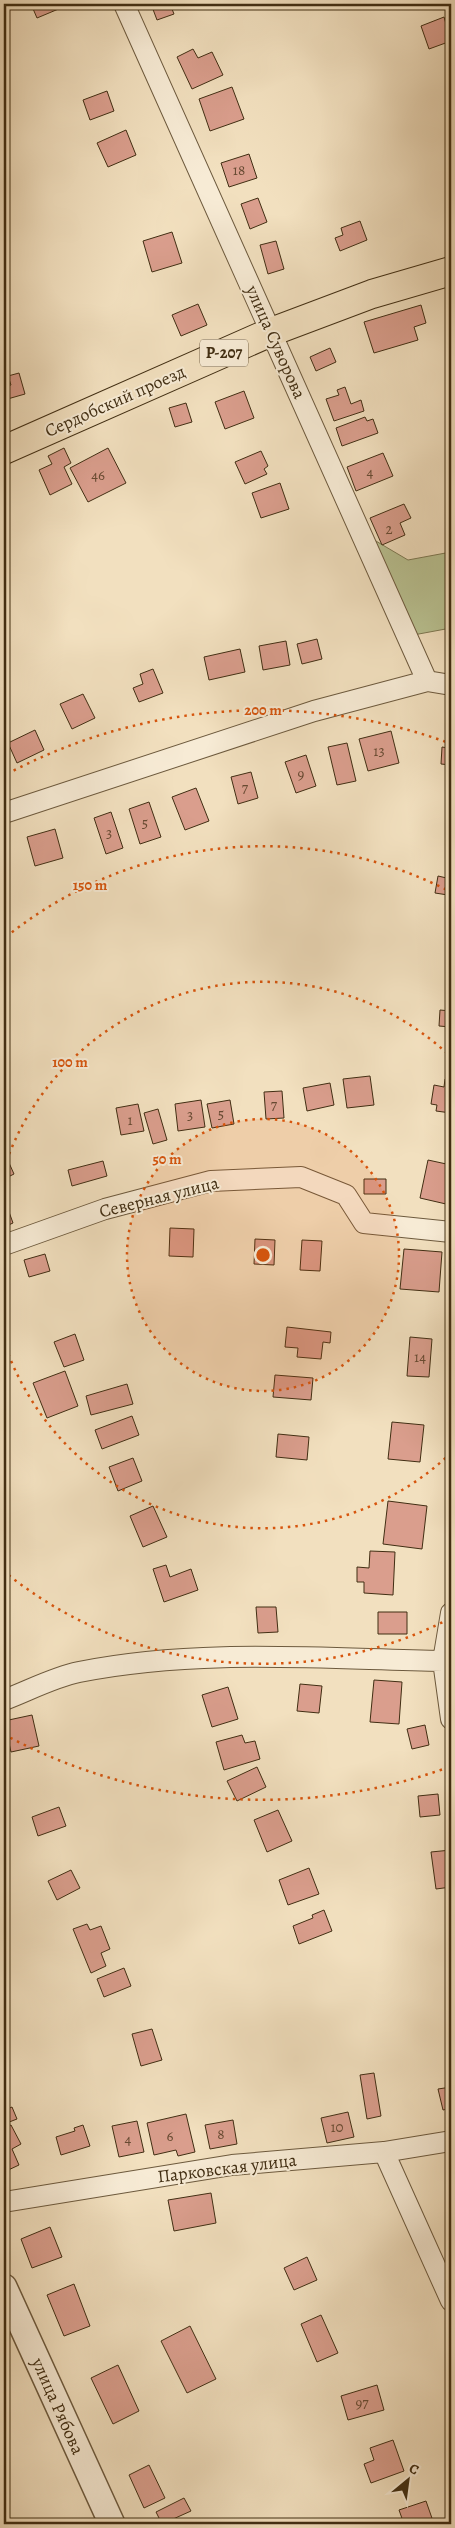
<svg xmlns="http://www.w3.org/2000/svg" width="455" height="2528" font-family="Alegreya,serif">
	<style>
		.green { fill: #b9c292; stroke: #7d7852 }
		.building { fill: #da9e8d; stroke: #412e13 }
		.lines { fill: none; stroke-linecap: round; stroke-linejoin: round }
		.minor-casing { stroke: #6d5a3e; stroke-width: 22 }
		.tertiary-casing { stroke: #6d5a3e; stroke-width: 28 }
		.primary-casing { stroke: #412e13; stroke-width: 30 }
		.minor { stroke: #f7ebd5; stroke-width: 20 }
		.tertiary { stroke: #f7ebd5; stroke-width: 25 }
		.primary { stroke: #f2e0bf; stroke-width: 28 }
		.ring { fill: none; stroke: #d7550d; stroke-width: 2.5; stroke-dasharray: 2.5 5 }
		.labels { text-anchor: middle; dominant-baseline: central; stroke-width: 4; stroke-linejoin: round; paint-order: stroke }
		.number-label { font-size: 15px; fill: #674a32 }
		.shield { fill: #f7ebd5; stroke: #78674d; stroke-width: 1 }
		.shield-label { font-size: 16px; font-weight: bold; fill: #412e13 }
		.street-label { font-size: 18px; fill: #412e13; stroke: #f7ebd5 }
		.centre { fill: #d7550d; stroke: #f7ebd5; stroke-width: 2.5 }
		.ring-label { font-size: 15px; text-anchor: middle; font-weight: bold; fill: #d7550d; stroke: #f7ebd5; stroke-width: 4; stroke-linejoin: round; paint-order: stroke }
	</style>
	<rect width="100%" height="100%" fill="#f2e0bf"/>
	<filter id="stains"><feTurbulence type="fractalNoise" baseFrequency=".004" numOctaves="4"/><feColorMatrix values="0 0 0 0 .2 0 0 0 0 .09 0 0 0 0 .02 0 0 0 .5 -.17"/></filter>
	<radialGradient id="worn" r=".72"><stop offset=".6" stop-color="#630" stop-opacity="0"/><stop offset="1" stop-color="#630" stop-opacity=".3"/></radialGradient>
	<!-- green -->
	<path class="green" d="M359,531l49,29 43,-8v76l-43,8z"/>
	<!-- building -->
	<path class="building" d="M31,4h36l1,1 -31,13z
		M151,4h19l4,10 -17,6z
		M444,17l7,24 -22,8 -8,-23z
		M193,49l5,9 14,-6 11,23 -31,14 -15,-32z
		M232,87l12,32 -34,12 -11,-32z
		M107,91l7,20 -24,9 -7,-20z
		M126,130l10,25 -28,12 -11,-24z
		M249,154l8,24 -28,9 -8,-24z
		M258,198l9,24 -17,7 -9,-25z
		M360,221l7,19 -27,11 -5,-13 8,-3 -2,-7z
		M172,232l10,31 -30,9 -9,-31z
		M276,241l8,28 -16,5 -8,-29z
		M198,304l9,21 -26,11 -9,-21z
		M421,305l5,18 -12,4 4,13 -44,13 -10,-31z
		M330,348l6,14 -20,9 -6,-14z
		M19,373l6,21 -21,6v-13l7,-2 -3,-9z
		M345,387l6,17 10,-4 3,11 -30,10 -8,-22 13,-4 -2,-5z
		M244,391l10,27 -29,11 -10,-27z
		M186,403l6,19 -17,5 -6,-19z
		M365,417l2,4 6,-2 5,14 -36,13 -6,-18z
		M64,448l7,15 -7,4 8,17 -22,11 -11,-25 13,-6 -4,-8z
		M108,448l18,35 -38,19 -18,-34z
		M261,451l7,15 -4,3 3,5 -22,10 -10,-22z
		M383,453l10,23 -37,15 -9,-24z
		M280,483l9,26 -28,9 -9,-25z
		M404,504l7,14 -11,5 5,12 -23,10 -12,-27z
		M317,639l5,20 -20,5 -5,-20z
		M286,641l4,24 -27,5 -4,-24z
		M240,649l5,23 -36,8 -5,-23z
		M153,669l10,24 -24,9 -6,-14 10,-4 -3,-10z
		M83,694l12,24 -23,11 -12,-25z
		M35,730l9,20 -27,13 -9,-20z
		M391,731l8,32 -31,8 -9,-32z
		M449,735l2,1v29l-10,-1 1,-17 6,1z
		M347,743l9,38 -19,4 -9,-38z
		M306,755l10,31 -20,7 -11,-31z
		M251,772l7,26 -20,6 -7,-27z
		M196,788l13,33 -24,9 -13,-33z
		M149,802l12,35 -21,7 -11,-35z
		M111,812l12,36 -17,6 -12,-36z
		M55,829l8,29 -28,8 -8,-29z
		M438,876l13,3v28l-4,-1 1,-11 -13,-2z
		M440,1010l11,1v16l-12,-1z
		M370,1076l4,29 -27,3 -4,-29z
		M445,1079l6,1v33l-15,-2 1,-6 -6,-1 3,-19 10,2z
		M330,1083l4,22 -27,6 -4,-23z
		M282,1091l2,27 -18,1 -2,-27z
		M201,1100l4,27 -27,4 -3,-27z
		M230,1100l4,24 -22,4 -5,-24z
		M138,1104l6,27 -23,4 -5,-27z
		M158,1109l9,31 -14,4 -9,-31z
		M5,1154l9,20 -10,5v-24z
		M428,1160l23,5v15l-5,24 -26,-6z
		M103,1161l4,15 -35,10 -4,-16z
		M364,1179h22v15h-22z
		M4,1198l9,25 -9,4z
		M170,1228l24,1 -1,28 -24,-1z
		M255,1239l20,1 -1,25 -20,-1z
		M302,1240l20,1 -2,30 -20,-1z
		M404,1249l38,3 -3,40 -39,-3z
		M45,1254l5,17 -21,6 -5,-17z
		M287,1327l44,5 -1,11 -7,-1 -2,17 -24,-2 1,-9 -13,-1z
		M75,1334l9,26 -20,7 -10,-25z
		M410,1337l22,2 -3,38 -22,-1z
		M65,1371l13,35 -31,12 -14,-35z
		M275,1375l38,3 -2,22 -38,-3z
		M127,1384l6,20 -42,11 -5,-19z
		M132,1416l7,19 -37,14 -7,-19z
		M392,1422l32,3 -4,37 -32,-3z
		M278,1434l31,3 -2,23 -31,-3z
		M133,1458l9,23 -24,10 -9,-24z
		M388,1501l39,5 -5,43 -39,-5z
		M153,1506l14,31 -24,10 -13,-31z
		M370,1551l25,1 -2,43 -29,-2v-11h-7v-15l12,1z
		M166,1565l4,12 21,-8 7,21 -34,12 -11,-33z
		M256,1607h20l2,25 -20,1z
		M378,1612h29v22h-29z
		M374,1680l28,2 -3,42 -29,-2z
		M300,1684l22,2 -3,27 -22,-2z
		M228,1687l10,32 -26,8 -10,-32z
		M32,1715l7,31 -28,6 -7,-31z
		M425,1725l4,20 -17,4 -5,-20z
		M242,1735l3,8 10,-2 5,18 -36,11 -8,-28z
		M257,1767l9,20 -29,14 -10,-20z
		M438,1794l2,21 -20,2 -2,-21z
		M59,1807l7,19 -28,10 -6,-19z
		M278,1810l14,31 -25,11 -13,-32z
		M451,1850v37l-15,2 -5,-37z
		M309,1868l10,26 -31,11 -9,-25z
		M71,1870l9,18 -23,12 -9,-19z
		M324,1910l8,21 -33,13 -6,-18 20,-8 -1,-3z
		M87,1924l3,6 11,-4 9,23 -9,4 5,13 -15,7 -18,-44z
		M124,1968l7,18 -27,11 -7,-18z
		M152,2029l10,31 -21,6 -9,-32z
		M4,2039l5,11 -5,3z
		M374,2073l7,43 -14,3 -7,-44z
		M451,2087v21l-8,2 -5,-21z
		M4,2106l1,4 7,-3 5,12 -13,5z
		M348,2112l6,25 -27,6 -6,-25z
		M186,2114l9,38 -17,4 -2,-6 -22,5 -7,-32z
		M233,2120l4,24 -27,5 -5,-24z
		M137,2121l7,31 -25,5 -7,-31z
		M11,2125l10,19 -9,5 7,16 -15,7v-44z
		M83,2125l7,21 -29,9 -5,-18 19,-6 -1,-3z
		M211,2193l5,30 -42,8 -6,-31z
		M50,2227l12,30 -30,11 -11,-29z
		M307,2257l10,23 -23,10 -10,-22z
		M74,2284l16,42 -26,10 -17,-41z
		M321,2315l17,38 -21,9 -16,-38z
		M190,2326l26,53 -29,14 -26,-52z
		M118,2365l21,46 -26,13 -22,-46z
		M377,2385l7,25 -36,10 -7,-24z
		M393,2440l11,31 -33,12 -7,-19 10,-4 -4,-12z
		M149,2465l16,33 -21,10 -15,-33z
		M184,2498l7,13 -29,13 -6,-12z
		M426,2501l8,23h-30l-5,-14z"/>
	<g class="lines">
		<defs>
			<path id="minor" d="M124,4l303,677
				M4,813l310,-102 113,-30 24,4
				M4,1245l101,-36 106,-28 90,-4 45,18 18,28 87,9
				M451,1613l-8,48 8,58
				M4,1700c24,-9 50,-23 75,-28 119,-24 244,-13 364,-11
				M384,2152l67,149
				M4,2202l228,-37 152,-13 67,-11"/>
			<path id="tertiary" d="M4,2287l108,237"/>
			<path id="primary" d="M4,450l267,-118 101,-38 79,-23"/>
		</defs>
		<!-- minor casing -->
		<use href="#minor" class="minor-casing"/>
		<!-- tertiary casing -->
		<use href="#tertiary" class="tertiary-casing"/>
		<!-- primary casing -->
		<use href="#primary" class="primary-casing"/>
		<!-- minor -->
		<use href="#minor" class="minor"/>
		<!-- tertiary -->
		<use href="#tertiary" class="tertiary"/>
		<!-- primary -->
		<use href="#primary" class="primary"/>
	</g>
	<!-- distance rings -->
	<circle cx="263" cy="1255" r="136" fill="#d7550d" fill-opacity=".12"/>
	<g class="ring">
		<circle cx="263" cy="1255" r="136"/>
		<path d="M451 1453A273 273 0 0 1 4 1342M4 1168A273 273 0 0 1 451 1057"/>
		<path d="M449 1619A409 409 0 0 1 6 1573M6 937A409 409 0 0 1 449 891"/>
		<path d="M449 1767A545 545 0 0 1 7 1736M7 774A545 545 0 0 1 449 743"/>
	</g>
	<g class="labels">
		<!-- number labels -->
		<g class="number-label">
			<text x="239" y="170">18</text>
			<text x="370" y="472">4</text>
			<text x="98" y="475">46</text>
			<text x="389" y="529">2</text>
			<text x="379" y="751">13</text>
			<text x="301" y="774">9</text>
			<text x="245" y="788">7</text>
			<text x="145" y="823">5</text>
			<text x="109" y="833">3</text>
			<text x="274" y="1105">7</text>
			<text x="221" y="1114">5</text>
			<text x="190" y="1115">3</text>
			<text x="130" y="1120">1</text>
			<text x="420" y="1357">14</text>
			<text x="337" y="2127">10</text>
			<text x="221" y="2134">8</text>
			<text x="170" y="2136">6</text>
			<text x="128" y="2139">4</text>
			<text x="362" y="2403">97</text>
		</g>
		<!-- shield labels -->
		<rect class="shield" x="200" y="339.5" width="48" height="27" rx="4"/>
		<g class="shield-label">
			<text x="224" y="353">Р-207</text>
		</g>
		<!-- street labels -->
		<g class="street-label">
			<text transform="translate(276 342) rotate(66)">улица Суворова</text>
			<text transform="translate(115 401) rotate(-24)">Сердобский проезд</text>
			<text transform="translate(159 1197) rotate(-14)">Северная улица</text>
			<text transform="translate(227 2168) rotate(-7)">Парковская улица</text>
			<text transform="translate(58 2406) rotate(66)">улица Рябова</text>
		</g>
	</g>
	<circle cx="263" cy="1255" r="8" class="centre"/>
	<g class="ring-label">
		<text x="263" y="715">200 m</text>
		<text x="90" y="890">150 m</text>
		<text x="70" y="1067">100 m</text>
		<text x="167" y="1164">50 m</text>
	</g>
	<!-- margin -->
	<rect width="455" height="2528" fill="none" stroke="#f2e0bf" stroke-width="20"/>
	<rect x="5" y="5" width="445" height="2518" fill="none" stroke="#412e13" stroke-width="2.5"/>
	<rect x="10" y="10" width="435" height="2508" fill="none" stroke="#412e13"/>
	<!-- north arrow -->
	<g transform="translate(408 2480) rotate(29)" stroke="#f7ebd5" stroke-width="4" paint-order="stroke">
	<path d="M0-4L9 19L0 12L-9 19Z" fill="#412e13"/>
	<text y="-8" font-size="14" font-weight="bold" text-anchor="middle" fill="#412e13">С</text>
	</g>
	<rect width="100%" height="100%" filter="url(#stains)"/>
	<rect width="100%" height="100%" fill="url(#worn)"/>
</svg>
